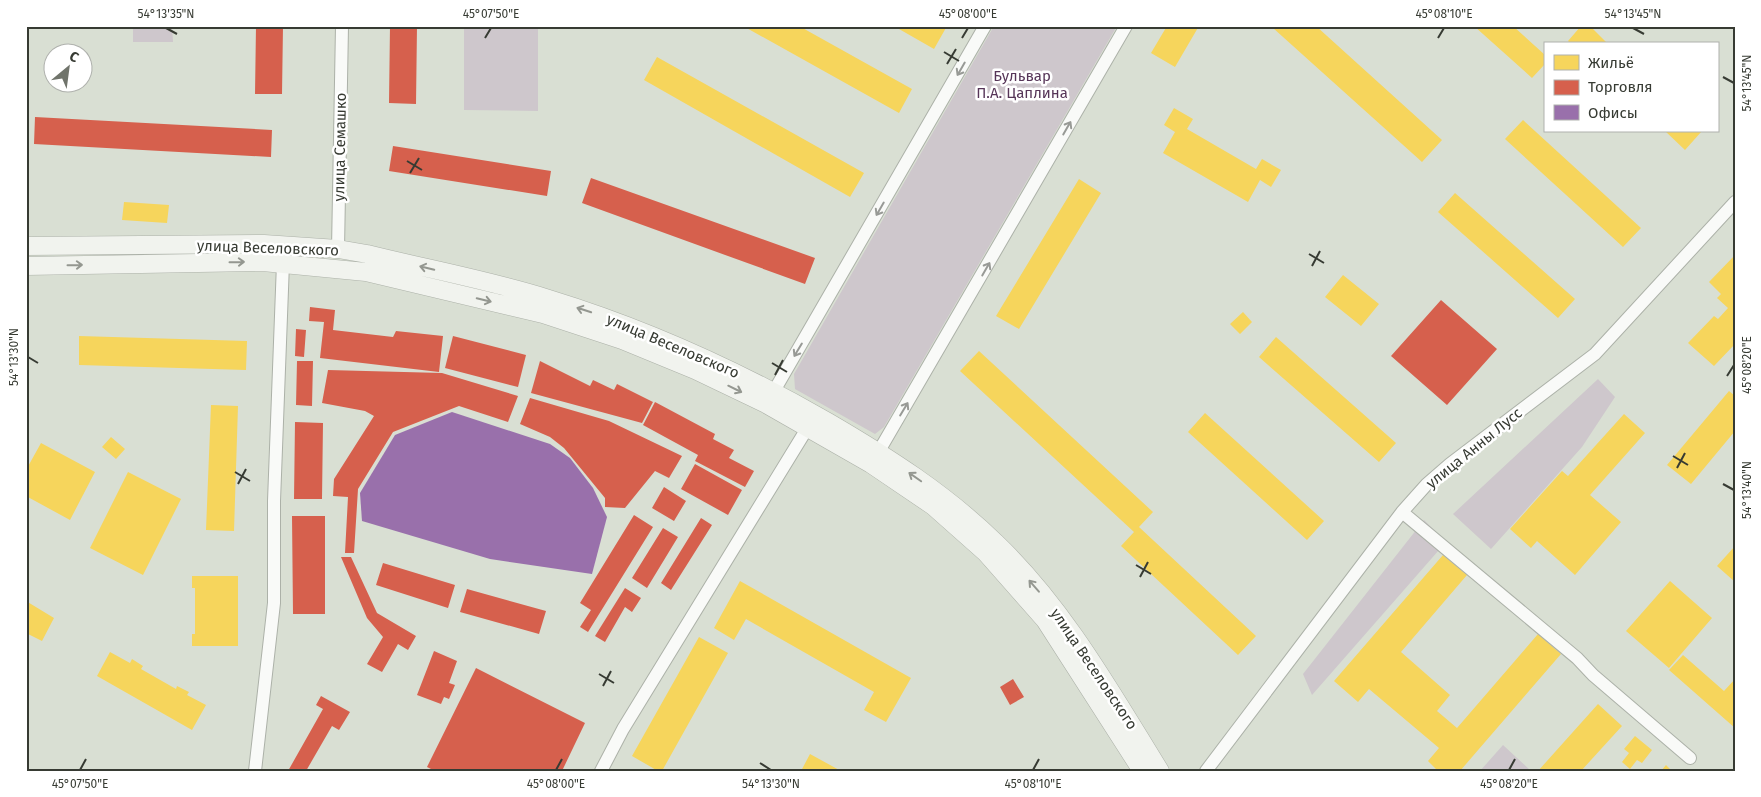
<svg xmlns="http://www.w3.org/2000/svg" width="1761" height="797" font-family="'Fira Sans',sans-serif">
	<style>
		.green { fill: #cec7cc }
		.homes { fill: #f6d55c }
		.shops { fill: #d6604d }
		.offices { fill: #9970ab }
		.lines { fill: none; stroke-linecap: round; stroke-linejoin: round }
		.minor-casing { stroke: #acb1a8; stroke-width: 14 }
		.secondary-casing { stroke: #acb1a8; stroke-width: 19 }
		.minor { stroke: #f9faf8; stroke-width: 12 }
		.secondary { stroke: #f1f3ee; stroke-width: 18 }
		.oneway { stroke: #989a96 }
		.oneway2 { stroke: #949790 }
		.ticks { fill: none; stroke: #373b33; stroke-width: 2 }
		.labels { text-anchor: middle; dominant-baseline: central; stroke-width: 5; stroke-linejoin: round; paint-order: stroke }
		.park-label { font-size: 15px; fill: #563558; stroke: #fff }
		.street-label { font-size: 15px; fill: #373b33; stroke: #fff }
		.neatline { fill: none; stroke: #373b33; stroke-width: 2 }
		.ticks-label { font-size: 12px; text-anchor: middle; fill: #373b33 }
	</style>
	<rect width="100%" height="100%" fill="#d9dfd3"/>
	<!-- green -->
	<path class="green" d="M133,26h39l1,16h-40z
		M464,26h74v85l-74,-1z
		M994,26h123l-233,401 -9,7 -80,-45 -1,-15z
		M1598,379l17,18 -33,50 -91,102 -38,-35z
		M1424,520l22,22 -134,153 -9,-21z
		M1503,745l27,25 -1,1h-49z"/>
	<!-- homes -->
	<path class="homes" d="M95,26h13v3l-13,-1z
		M743,26h56l113,63 -13,24z
		M900,26h47l-13,23 -35,-20z
		M1167,26h32l-24,41 -24,-14z
		M1275,26h41l126,114 -20,22 -149,-134z
		M1474,26h39l32,29v9l-13,14z
		M1581,26h9l18,18h-37l-3,-3z
		M657,57l207,116 -14,24 -206,-117z
		M1174,108l19,11 -6,10 69,40 6,-10 19,11 -10,17 -11,-7 -12,22 -85,-49 12,-21 -11,-7z
		M1523,120l118,108 -18,19 -118,-108z
		M1665,131h37l-17,19z
		M1079,179l22,14 -82,136 -23,-13z
		M1455,193l120,106 -17,19 -120,-106z
		M124,202l45,3 -2,18 -45,-3z
		M1735,255v89l-21,22 -26,-23 26,-27 4,3 10,-11 -11,-10 4,-4 -12,-12z
		M1343,275l36,29 -18,22 -36,-29z
		M1243,312l9,10 -12,12 -10,-10z
		M79,336l168,5 -1,29 -167,-5z
		M1276,337l120,106 -17,19 -120,-105z
		M979,351l174,161 -14,15 117,109 -18,19 -117,-109 13,-14 -174,-161z
		M1729,391l6,5v35l-44,53 -24,-19z
		M211,405l27,1 -4,125 -28,-1z
		M1205,413l119,108 -17,19 -119,-108z
		M1624,414l21,19 -55,62 31,27 -46,53 -38,-34 -6,7 -21,-19 52,-58 6,5z
		M111,437l14,12 -9,10 -14,-12z
		M41,443l54,29 -25,48 -44,-24v-26z
		M128,472l53,27 -38,76 -53,-27z
		M1735,546v36l-18,-16z
		M1443,555l24,20 -66,77 49,43 -13,16 20,17 81,-94 23,20 -101,117h-22l-10,-10 11,-13 -70,-59 -11,13 -24,-21z
		M192,576h46v70h-46v-12h3v-46h-3z
		M740,581l171,97 -25,44 -22,-12 10,-18 -128,-73 -12,21 -20,-12z
		M1670,581l42,37 -43,50 -43,-37z
		M26,601l28,17 -12,23 -16,-8z
		M699,637l29,16 -66,118h-4l-26,-15z
		M110,652l20,11 2,-4 11,7 -2,3 35,20 1,-3 12,6 -2,3 19,10 -14,25 -95,-54z
		M1683,655l41,36 11,-12v49l-66,-58z
		M1598,704l24,22 -41,45h-43z
		M1635,736l17,14 -10,13 -5,-3 -7,9 -8,-7 7,-9 -5,-4z
		M810,754l31,17h-40z
		M1666,765l6,6h-11z"/>
	<!-- shops -->
	<path class="shops" d="M256,26h27l-1,68h-27z
		M390,26h27l-1,78 -27,-1z
		M35,117l237,13 -1,27 -237,-13z
		M393,146l158,25 -4,25 -158,-25z
		M591,178l224,80 -10,26 -223,-81z
		M1441,300l56,49 -50,56 -56,-49z
		M310,307l25,3 -2,20 60,7 3,-6 47,5 -4,36 -119,-14 4,-36 -15,-1z
		M296,329l10,1 -2,27 -9,-1z
		M453,336l73,19 -8,32 -73,-19z
		M297,361h16l-1,45 -16,-1z
		M540,361l50,25 3,-6 21,10 3,-6 36,18 -11,21 -111,-30z
		M328,370l114,3 76,23 -10,26 -49,-16 -66,26 -35,57 -4,64h-9l3,-56 -15,-1 1,-17 40,-63 -9,-5 -43,-8z
		M530,398l79,23 73,35 -13,22 -14,-7 -30,37 -20,-1v-9l-41,-50 -14,-11 -30,-13z
		M655,402l60,32 -2,5 21,11 -5,8 25,13 -9,16 -50,-26 3,-6 -55,-30z
		M295,422l28,1 -1,76h-28z
		M695,464l47,26 -14,25 -47,-26z
		M664,487l22,14 -12,20 -22,-13z
		M634,515l19,12 -65,105 -8,-5 11,-17 -11,-7z
		M292,516h33v98h-32z
		M701,518l11,7 -41,65 -10,-7z
		M663,528l15,9 -31,51 -15,-10z
		M341,557h10l26,56 39,23 -8,14 -10,-6 -16,28 -15,-8 16,-27 -16,-19z
		M383,563l72,22 -7,23 -72,-23z
		M625,588l16,10 -9,14 -7,-5 -20,35 -10,-6z
		M467,589l79,22 -7,23 -79,-22z
		M434,651l23,10 -8,22 6,2 -6,14 -5,-2 -3,7 -24,-9z
		M476,668l109,55 -23,48h-127l-8,-4z
		M1013,679l11,18 -14,8 -10,-18z
		M321,696l29,16 -11,18 -7,-4 -26,45h-18l35,-62 -7,-4z"/>
	<!-- offices -->
	<path class="offices" d="M452,412l98,32 20,14 23,30 14,29 -15,57 -102,-15 -128,-38 -2,-28 35,-58z"/>
	<g class="lines">
		<defs>
			<path id="minor" d="M338,249l4,-223
				M774,391l211,-365
				M879,451l247,-425
				M1402,512l175,146 16,17 97,83
				M255,771l19,-168v-102l9,-238
				M601,771l22,-42 185,-302
				M1206,771l196,-259 25,-28 23,-20 145,-110 140,-152"/>
			<path id="secondary" d="M26,246l238,-2 74,5 29,5c60,15 122,26 182,45 98,30 190,72 279,123 60,35 118,72 168,121 68,65 115,149 164,228
				M26,266l237,-4 103,10 177,42 79,26 73,30 71,34 105,60 62,42 53,47 59,67 97,151"/>
		</defs>
		<!-- minor casing -->
		<use href="#minor" class="minor-casing"/>
		<!-- secondary casing -->
		<use href="#secondary" class="secondary-casing"/>
		<!-- minor -->
		<use href="#minor" class="minor"/>
		<!-- secondary -->
		<use href="#secondary" class="secondary"/>
	</g>
	<!-- one-way arrows -->
	<defs><path id="oneway-shaft" d="M-6 0H5M1.5-3L5.5 0L1.5 3" fill="none" stroke-width="1.6" stroke-linecap="round" stroke-linejoin="round" transform="scale(1.25)"/></defs>
	<g class="oneway">
		<use href="#oneway-shaft" transform="translate(961 69) rotate(120)"/>
		<use href="#oneway-shaft" transform="translate(1067 128) rotate(-60)"/>
		<use href="#oneway-shaft" transform="translate(880 209) rotate(120)"/>
		<use href="#oneway-shaft" transform="translate(986 269) rotate(-60)"/>
		<use href="#oneway-shaft" transform="translate(798 350) rotate(121)"/>
		<use href="#oneway-shaft" transform="translate(904 409) rotate(-59)"/>
	</g>
	<g class="oneway2">
		<use href="#oneway-shaft" transform="translate(237 262) rotate(-1)"/>
		<use href="#oneway-shaft" transform="translate(75 265) rotate(-1)"/>
		<use href="#oneway-shaft" transform="translate(427 268) rotate(-166)"/>
		<use href="#oneway-shaft" transform="translate(484 300) rotate(14)"/>
		<use href="#oneway-shaft" transform="translate(584 310) rotate(-162)"/>
		<use href="#oneway-shaft" transform="translate(735 389) rotate(26)"/>
		<use href="#oneway-shaft" transform="translate(915 477) rotate(-145)"/>
		<use href="#oneway-shaft" transform="translate(1034 586) rotate(-131)"/>
	</g>
	<!-- ticks -->
	<path class="ticks" d="M166,28l11,6M1633,28l11,6M485,38l6,-10M962,38l6,-10M1438,38l6,-10M944,52l15,9M947,64l9,-15M1723,77l11,6M407,161l15,9M410,173l9,-15M1309,254l15,9M1312,266l8,-15M28,357l10,6M772,363l15,9M775,375l8,-15M1727,376l7,-11M1673,456l15,9M1677,468l8,-15M235,472l15,9M238,484l8,-15M1723,484l11,6M1136,565l15,9M1140,577l8,-15M599,674l15,9M603,686l8,-15M760,763l11,7M80,770l6,-11M556,770l6,-11M1033,770l6,-11M1509,770l6,-11"/>
	<g class="labels">
		<!-- park labels -->
		<g class="park-label">
			<text x="1022" y="76">Бульвар<tspan x="1022" dy="17">П.А. Цаплина</tspan></text>
		</g>
		<!-- street labels -->
		<g class="street-label">
			<text transform="translate(340 147) rotate(-89)">улица Семашко</text>
			<text transform="translate(268 248) rotate(2)">улица Веселовского</text>
			<text transform="translate(673 346) rotate(23)">улица Веселовского</text>
			<text transform="translate(1474 448) rotate(-39)">улица Анны Лусс</text>
			<text transform="translate(1094 669) rotate(56)">улица Веселовского</text>
		</g>
	</g>
	<!-- border -->
	<rect width="1761" height="797" fill="none" stroke="#ffffff" stroke-width="55"/>
	<!-- legend -->
	<rect x="1544" y="42" width="175" height="90" fill="#ffffff" stroke="#afb1ad"/>
	<rect x="1554" y="55" width="25" height="15" fill="#f6d55c" stroke="#afb1ad"/>
	<text x="1588" y="68" font-size="15" fill="#373b33">Жильё</text>
	<rect x="1554" y="80" width="25" height="15" fill="#d6604d" stroke="#afb1ad"/>
	<text x="1588" y="92" font-size="15" fill="#373b33">Торговля</text>
	<rect x="1554" y="105" width="25" height="15" fill="#9970ab" stroke="#afb1ad"/>
	<text x="1588" y="118" font-size="15" fill="#373b33">Офисы</text>
	<!-- north arrow -->
	<g transform="translate(68 68) rotate(29)"><circle r="24" fill="#ffffff" stroke="#afb1ad"/>
	<path d="M0-4L9 19L0 12L-9 19Z" fill="#70746b"/>
	<text y="-8" font-size="14" font-weight="bold" text-anchor="middle" fill="#373b33">С</text>
	</g>
	<rect x="28" y="28" width="1706" height="742" class="neatline"/>
	<g class="ticks-label">
		<text x="166" y="18">54°13'35"N</text>
		<text x="491" y="18">45°07'50"E</text>
		<text x="968" y="18">45°08'00"E</text>
		<text x="1444" y="18">45°08'10"E</text>
		<text x="1633" y="18">54°13'45"N</text>
		<text transform="translate(1747 83) rotate(-90)" y="4">54°13'45"N</text>
		<text transform="translate(14 357) rotate(-90)" y="4">54°13'30"N</text>
		<text transform="translate(1747 365) rotate(-90)" y="4">45°08'20"E</text>
		<text transform="translate(1747 490) rotate(-90)" y="4">54°13'40"N</text>
		<text x="80" y="788">45°07'50"E</text>
		<text x="556" y="788">45°08'00"E</text>
		<text x="771" y="788">54°13'30"N</text>
		<text x="1033" y="788">45°08'10"E</text>
		<text x="1509" y="788">45°08'20"E</text>
	</g>
</svg>
